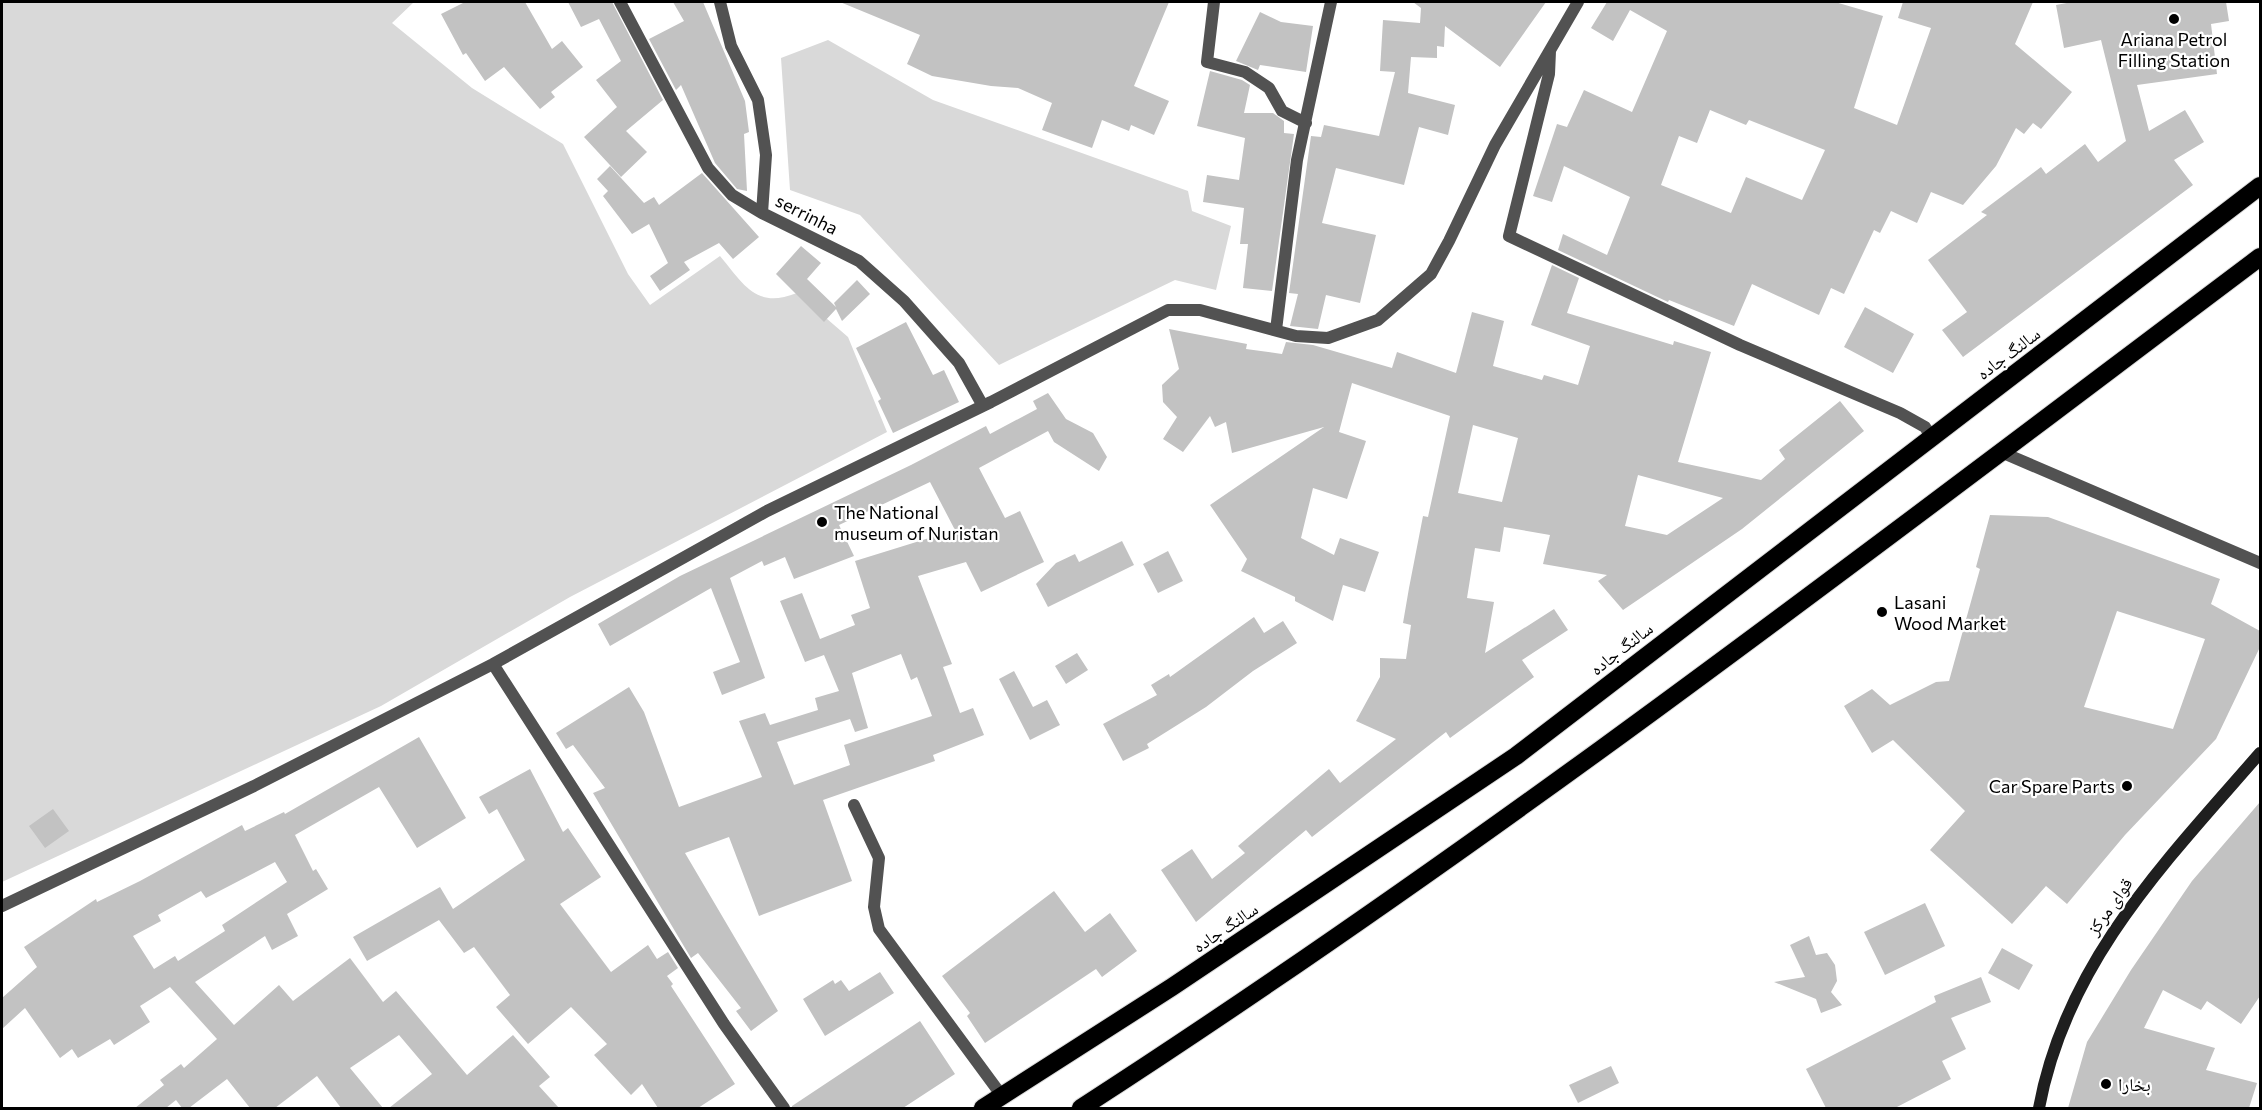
<svg xmlns="http://www.w3.org/2000/svg" width="2262" height="1110" font-family="Commissioner,'Noto Naskh Arabic',sans-serif">
	<style>
		.green { fill: #d9d9d9 }
		.building { fill: #c2c2c2; fill-rule: evenodd }
		.lines { fill: none; stroke-linecap: round; stroke-linejoin: round }
		.highway-casing { stroke: #dbdbdb; stroke-width: 20 }
		.street { stroke: #525252; stroke-width: 12 }
		.secondary { stroke: #1f1f1f; stroke-width: 12 }
		.highway { stroke: #000; stroke-width: 18 }
		.poi-dot { fill: #000; stroke: #fff; stroke-width: 2 }
		.labels { text-anchor: middle; dominant-baseline: central; stroke-width: 4.5; stroke-linejoin: round; paint-order: stroke }
		.poi-label { font-size: 18px; fill: #000; stroke: #fff; text-anchor: start }
		.street-label { font-size: 18px; fill: #000; stroke: #fff }
	</style>
	<rect width="100%" height="100%" fill="#fff"/>
	<!-- green -->
	<path class="green" d="M2,2h412l-22,21 80,65 91,56 65,130 22,31 70,-49c25,30 36,53 77,37l51,44 39,95 -317,165 -189,109 -379,176z
		M828,40l105,60 255,91 4,20 39,15 -15,64 -41,-10 -176,85 -139,-150 -70,-25 -9,-132z"/>
	<!-- building -->
	<path class="building" d="M465,2h60l27,47 10,-8 21,26 -32,25 4,5 -15,12 -36,-42 -19,14 -19,-28 -3,2 -22,-41z
		M568,2h44l51,98 -37,31 21,21 -26,25 -37,-40 33,-30 -21,-27 25,-19 -22,-42 -18,8z
		M673,2h30l42,99 4,31 -5,2 3,57 -10,-2 -22,-26 -34,-78 -5,5 -27,-51 35,-18z
		M840,2h329l-35,84 35,15 -15,34 -23,-10 -2,6 -27,-11 -10,28 -50,-18 10,-27 -34,-15 -27,-2 -59,-10 -25,-12 13,-29z
		M1413,2h133l-46,65 -55,-41 -1,21 -7,-1v12l-26,-1 -3,36 47,12 -7,30 -29,-8 -15,58 -68,-17 -14,55 54,12 -16,68 -34,-8 -8,34 -28,-3 8,-32 -9,-1 22,-157 10,1 3,-12 55,11 16,-64 -15,-1 3,-51 37,3 1,-15z
		M1607,2h228l48,14 -29,92 43,17 34,-97 -33,-10 5,-16h130l-18,42 57,48 -31,37 -8,-6 -9,11 -8,-6 -20,38 -33,39 -32,-13 -14,31 -26,-12 -11,22 -6,-3 -30,64 -13,-6 -12,27 -67,-31 -18,42 -65,-26 -1,2 -110,-52 5,-16 44,21 23,-58 -66,-31 -12,36 -19,-6 24,-72 10,3 17,-37 48,22 35,-81 -37,-21 -17,31 -22,-13zM1710,110l36,15 3,-5 76,30 -23,50 -56,-23 -15,36 -70,-28 18,-49 18,7z
		M2072,2h154l3,19 -18,3 6,50 -80,11 12,46 36,-21 19,32 -30,18 19,25 -230,172 -21,-27 25,-18 -39,-52 59,-45 -6,-3 60,-45 5,7 39,-30 13,18 28,-21 -25,-101 -37,8 -8,-43z
		M1260,12l21,10 32,4 -7,46 -46,-7 -2,5 -22,-9z
		M1210,71l32,9 8,5 -6,28h29l11,8v12l10,1 -22,157 -29,-3 5,-44h-8l4,-36 -41,-6 4,-27 32,5 6,-42 -48,-12z
		M610,166l34,37 10,-6 5,8 43,-32 57,64 -26,22 -14,-16 -35,19 6,8 -30,21 -10,-15 18,-13 -19,-39 -17,10 -29,-38 5,-5 -11,-12z
		M801,246l20,17 -14,16 29,28 -2,-4 23,-23 13,14 -28,27 -6,-12 -12,13 -48,-48z
		M1552,265l27,13 -12,35 106,32 1,-4 37,11 -33,110 83,18 24,-21 -6,-9 61,-49 24,30 -122,98 -119,81 -25,-29 9,-6 -64,-11 7,-29 -46,-8 -4,25 -25,-4 -8,50 27,4 -9,51 69,-44 14,21 -46,30 12,17 -84,61 -4,-6 -134,105 -6,-7 -110,92 -35,-52 31,-21 20,30 33,-26 -7,-7 91,-77 11,14 56,-44 -40,-18 24,-44v-19l26,1 5,-34 -8,-2 6,-35 14,-72 5,1 22,-101 -98,-33 -13,49 27,9 -19,58 -34,-11 -12,50 33,17 6,-17 39,14 -14,40 -22,-7 -10,36 -38,-20v-4l-54,-26 6,-12 -37,-54 114,-78 -92,26 -6,-31 -11,5 -5,-11 -27,36 -20,-13 14,-22 -14,-15 -1,-17 17,-16 -10,-40 78,15 -1,5 36,5 4,-12 27,3 79,23 5,-16 59,21 16,-61 32,9 -11,45 49,14 2,-5 34,10 12,-39 -59,-21zM1473,425l45,13 -16,64 -44,-9zM1638,475l85,23 -56,37 -42,-9z
		M1865,307l49,27 -21,39 -49,-26z
		M906,322l27,53 11,-5 15,32 -66,31 -15,-32 3,-2 -25,-51z
		M1048,393l18,26 27,14 14,24 -8,14 -45,-29 -6,-11 -69,37 26,50 15,-7 24,51 -63,30 -15,-30 -48,14 34,88 -9,3 17,46 13,-5 11,27 -51,20 2,6 -112,39 29,81 -93,35 -30,-79 -44,16 93,158 -27,20 -15,-20 5,-3 -43,-55 -7,5 -9,-15 -89,-150 12,-5 -32,-43 -7,4 -10,-16 73,-46 15,25 35,95 83,-30 -23,-56 26,-8 5,12 48,-15 -3,-12 24,-7 -15,-36 -19,7 -25,-61 22,-8 18,46 35,-14 -4,-10 19,-7 -15,-47 100,-31 -25,-48 -91,43 15,31 -60,23 -9,-22 -21,9 -2,-5 -32,17 35,100 -43,17 -9,-23 27,-10 -29,-74 -101,58 -12,-22 82,-48 231,-111 75,-39 4,8 47,-25 -4,-8zM901,654l10,26 6,-3 15,39 -88,29 6,20 -56,20 -17,-43 73,-23 5,13 13,-4 -16,-55z
		M1990,515l58,2 172,62 -9,25 49,27v16l-44,92 -91,96 -58,69 -21,-18 -34,38 -82,-74 35,-39 -72,-71 -21,13 -28,-47 28,-17 18,16 46,-23 13,-1 31,-112 -4,-2zM2117,611l88,28 -32,90 -89,-22z
		M1122,541l12,24 -86,42 -12,-23 20,-21 19,-9 4,8z
		M1168,551l15,30 -25,12 -15,-29z
		M1254,617l10,16 19,-12 14,22 -44,28 -47,36 -59,37 2,4 -26,13 -20,-37 54,-29 -6,-10 18,-11 1,3z
		M1077,653l11,17 -22,14 -11,-18z
		M1014,671l19,36 14,-7 13,25 -30,15 -31,-61z
		M419,737l47,81 -49,30 -38,-61 -84,48 18,36 3,-2 12,20 -41,25 11,22 -26,14 -7,-14 -70,46 39,43 45,-40 14,16 57,-43 33,44 13,-11 71,84 46,-40 37,42 -11,9 20,22h-170l43,-34 -33,-39 -49,33 33,40h-42l-24,-32 -42,32h-25l-23,-29 -38,29h-7l-6,-8 -10,8h-31l29,-23 -4,-5 21,-16 3,4 33,-29 -47,-52 -30,19 10,16 -36,23 -4,-6 -32,19 -6,-9 -12,9 -35,-50 -23,21v-31l35,-31 -13,-20 72,-48 1,3 43,-21 102,-56 3,6 39,-19 1,2zM275,862l12,20 -65,43 3,6 -47,30 -3,-5 -21,13 -21,-33 28,-15 -3,-6 43,-24 5,7z
		M530,769l33,63 5,-4 33,49 -41,27 51,68 37,-27 9,14 11,-7 10,16 -11,8 6,8 -2,2 64,98 -37,24h-40l-16,-24 -11,11 -37,-40 13,-11 -36,-37 -43,37 -32,-37 14,-12 -36,-48 -10,6 -25,-33 -72,41 -14,-24 87,-50 13,22 72,-49 -28,-51 -8,5 -10,-17z
		M2260,802v194l-19,28 -34,-23 -6,9 -38,-20 -19,38 71,20 -9,22 51,13 -8,25h-181l19,-66 44,-72 61,-89z
		M53,809l16,22 -24,17 -16,-22z
		M1054,891l31,41 25,-19 27,38 -35,26 -6,-8 -111,74 -18,-27 3,-3 -28,-37z
		M1925,903l20,43 -60,29 -21,-43z
		M1809,936l7,19 11,-2 8,12 2,16 -6,11 11,13 -21,8 -5,-14 -42,-17 31,-5 -15,-32z
		M2002,948l31,17 -14,25 -31,-17z
		M880,972l14,21 -69,43 -22,-37 30,-19 2,4 6,-4 8,11z
		M1981,977l10,25 -40,16 15,31 -24,12 9,18 -56,29h-69l-20,-39 130,-67 -2,-6z
		M920,1021l35,53 -52,34h-111v-2z
		M1611,1066l8,17 -41,20 -9,-18z"/>
	<g class="lines">
		<defs>
			<path id="highway" d="M983,1108l189,-121 344,-231 744,-570
				M1081,1108c407,-263 792,-560 1179,-851"/>
		</defs>
		<!-- highway casing -->
		<use href="#highway" class="highway-casing"/>
		<!-- street -->
		<path class="street" d="M620,2l88,166 24,27 30,18
			M720,2l11,44 27,54 8,55 -4,58 97,48 45,40 55,62 24,43
			M1214,2l-7,60 38,10 24,16 13,23 24,12
			M1550,51l-1,23 -40,162 231,109 160,68 25,14 7,11
			M1276,330l21,-170 34,-158
			M2001,452l259,111
			M493,664l231,360 60,84
			M854,805l25,53 -5,49 5,22 123,167
			M2,906l252,-120 239,-122 274,-153 224,-109 177,-92h32l96,26 32,2 50,-18 53,-46 18,-33 46,-96 83,-143"/>
		<!-- secondary -->
		<path class="secondary" d="M2039,1108c27,-146 127,-247 221,-355"/>
		<!-- highway -->
		<use href="#highway" class="highway"/>
	</g>
	<!-- markers -->
	<g class="poi-dot">
		<circle cx="2174" cy="19" r="6"/>
		<circle cx="822" cy="522" r="6"/>
		<circle cx="1882" cy="612" r="6"/>
		<circle cx="2127" cy="786" r="6"/>
		<circle cx="2106" cy="1084" r="6"/>
	</g>
	<g class="labels">
		<!-- poi labels -->
		<g class="poi-label">
			<text x="2174" y="39" text-anchor="middle">Ariana Petrol<tspan x="2174" dy="21">Filling Station</tspan></text>
			<text x="834" y="512">The National<tspan x="834" dy="21">museum of Nuristan</tspan></text>
			<text x="1894" y="602">Lasani<tspan x="1894" dy="21">Wood Market</tspan></text>
			<text x="2115" y="786" text-anchor="end">Car Spare Parts</text>
			<text x="2118" y="1084">بخارا</text>
		</g>
		<!-- street labels -->
		<g class="street-label">
			<text transform="translate(807 214) rotate(27)">serrinha</text>
			<text transform="translate(2008 353) rotate(-37)">سالنگ جاده</text>
			<text transform="translate(1621 648) rotate(-38)">سالنگ جاده</text>
			<text transform="translate(2109 906) rotate(-55)">قوای مرکز</text>
			<text transform="translate(1225 927) rotate(-34)">سالنگ جاده</text>
		</g>
	</g>
	<!-- border -->
	<rect width="2262" height="1110" fill="none" stroke="#000000" stroke-width="6"/>
</svg>
